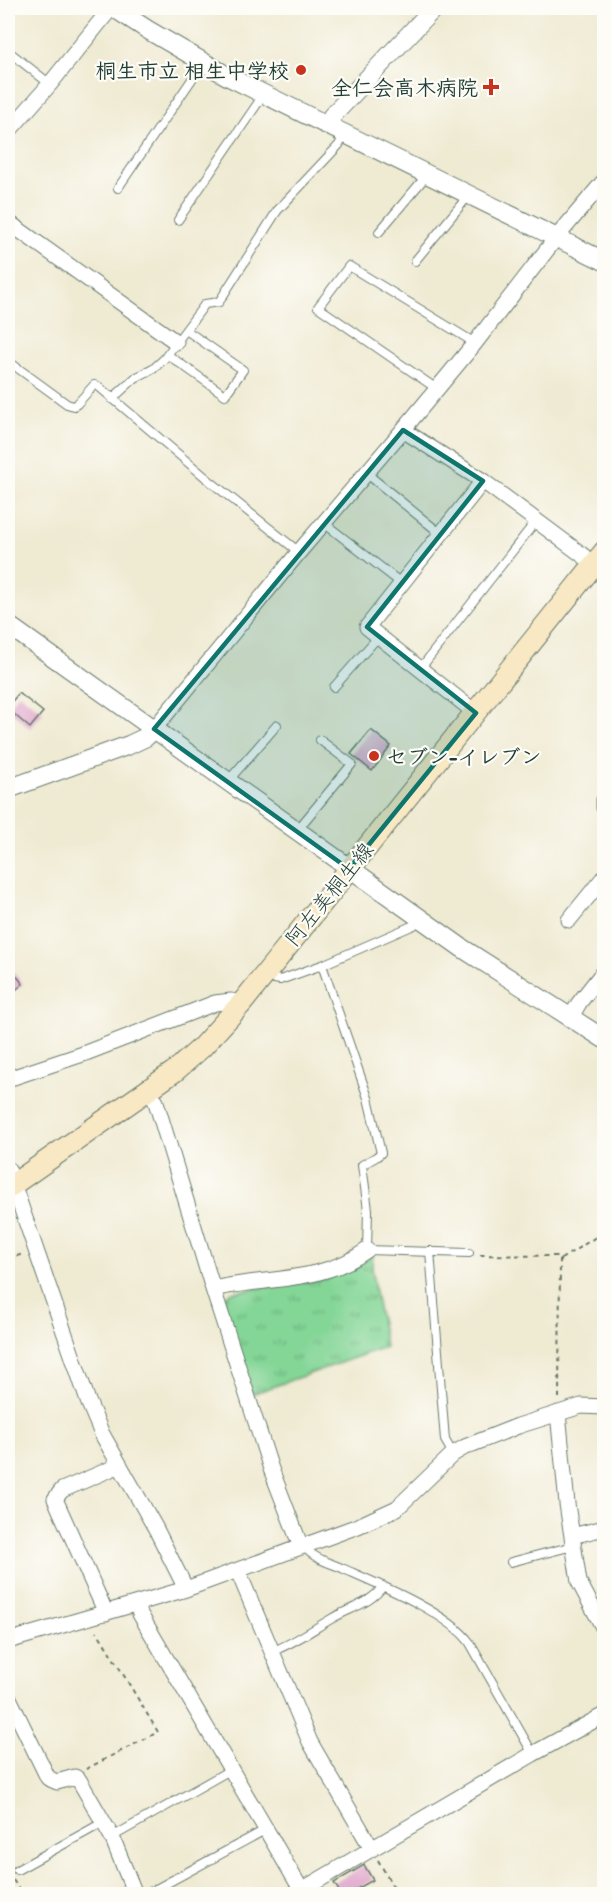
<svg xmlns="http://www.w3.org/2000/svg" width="612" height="1902" font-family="'Patrick Hand','Klee One',sans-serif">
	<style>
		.grass { fill: url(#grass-tufts); stroke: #528a66; stroke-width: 1.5 }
		.building { fill: #e0a7cc }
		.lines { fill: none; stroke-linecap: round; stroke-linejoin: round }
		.service-casing { stroke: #687a6b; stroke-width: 10 }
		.minor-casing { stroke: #687a6b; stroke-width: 17 }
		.tertiary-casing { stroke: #687a6b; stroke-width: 20 }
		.secondary-casing { stroke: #687a6b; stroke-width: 23 }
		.path { stroke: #687a6b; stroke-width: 2; stroke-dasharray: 4.5 4.5; stroke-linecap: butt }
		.service { stroke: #fff; stroke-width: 8 }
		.minor { stroke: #fff; stroke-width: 15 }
		.tertiary { stroke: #fff; stroke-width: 18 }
		.secondary { stroke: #f8e8c3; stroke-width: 21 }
		.marked { fill: #0f766e; fill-opacity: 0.2; stroke: #0f766e; stroke-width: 4.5; stroke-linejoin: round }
		.poi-dot { fill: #c8321e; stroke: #fdfcf7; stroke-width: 2 }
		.labels { text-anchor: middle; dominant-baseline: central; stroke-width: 4.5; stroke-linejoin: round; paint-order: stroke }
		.poi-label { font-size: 21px; font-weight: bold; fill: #1f3d34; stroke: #fdfcf7; text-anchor: end }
		.street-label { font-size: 21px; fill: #1f3d34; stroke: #fdfcf7 }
	</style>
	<defs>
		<pattern id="grass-tufts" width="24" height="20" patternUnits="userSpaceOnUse" patternTransform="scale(1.5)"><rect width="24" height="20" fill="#84d697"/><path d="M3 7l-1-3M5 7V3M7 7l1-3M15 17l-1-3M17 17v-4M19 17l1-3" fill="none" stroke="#6baf7c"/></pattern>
	</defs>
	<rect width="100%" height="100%" fill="#fdfcf7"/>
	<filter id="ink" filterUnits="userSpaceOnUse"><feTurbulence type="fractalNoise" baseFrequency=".0167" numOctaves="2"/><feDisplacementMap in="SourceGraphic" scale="12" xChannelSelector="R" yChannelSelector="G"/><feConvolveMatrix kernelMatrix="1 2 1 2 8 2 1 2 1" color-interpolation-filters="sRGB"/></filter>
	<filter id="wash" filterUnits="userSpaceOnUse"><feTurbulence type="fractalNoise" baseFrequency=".008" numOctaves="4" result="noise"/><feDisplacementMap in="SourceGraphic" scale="24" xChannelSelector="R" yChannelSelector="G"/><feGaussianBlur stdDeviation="1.35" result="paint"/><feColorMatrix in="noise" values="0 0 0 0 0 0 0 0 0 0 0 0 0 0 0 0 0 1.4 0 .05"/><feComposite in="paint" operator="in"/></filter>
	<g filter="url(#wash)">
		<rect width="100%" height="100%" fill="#efead2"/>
		<!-- grass -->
		<path class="grass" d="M372,1255c-1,31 9,61 13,92l-133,47 -30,-95 10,-7 94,-13z"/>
		<g id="blocks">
			<!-- building -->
			<path class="building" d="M19,693l24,19 -13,16 -22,-19v-3z
				M371,730l20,16 -19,25 -21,-17z
				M8,965l15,19 -15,12z
				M364,1865l9,15 -25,14h-7l-7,-11z"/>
		</g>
	</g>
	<g filter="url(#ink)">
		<use href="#blocks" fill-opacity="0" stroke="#687a6b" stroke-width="1.5"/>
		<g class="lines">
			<defs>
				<path id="service" d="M8,51l42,33
					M118,188l85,-125
					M178,220l86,-126
					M379,232l48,-57
					M415,261l54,-66
					M168,355l57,40 18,-25 -57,-40
					M8,361l59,43 7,2 3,-2 17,-19 4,1 113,96 88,70
					M437,389l-119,-82 31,-41 126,77
					M112,399l23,-21 18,-9 11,-10 41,-55 14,-2 58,-91 62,-66 5,-10
					M366,473l75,61
					M324,523l77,60
					M420,669l116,-148
					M334,687l44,-50
					M228,781l49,-56
					M298,829l54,-65 -32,-24
					M322,965l46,133 13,55 -5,4 -14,8 6,45 -1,40 102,3
					M264,977l16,3 42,-15 92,-40 7,-6
					M430,1251l15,189 8,14
					M304,1546c9,13 27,17 40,23 34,15 105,44 126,74l63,111
					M511,1562l62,-16
					M273,1651c21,-8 39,-21 58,-32 18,-11 40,-15 52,-33
					M112,1837l118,-67
					M17,1870l87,-48
					M147,1894l118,-64"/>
				<path id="minor" d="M8,132l42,-48 61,-76
					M8,222l168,120
					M403,430l80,51 121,90
					M476,713l-109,-86 116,-146
					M154,729l145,-177 104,-122 72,-87 81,-105 48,-57
					M604,800v8
					M569,920l35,-43
					M571,1017l8,-14 25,-32
					M8,1079l75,-25 132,-51 16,-2 11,2
					M149,1090l7,12 57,187 58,180 30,78
					M8,1169l80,232 14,33 54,95 30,60
					M213,1289c51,-12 110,-6 154,-39
					M558,1413l9,91 12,78 25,47
					M572,1536l32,-8
					M238,1571l72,171 62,107
					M137,1604l3,10 162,277
					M106,1613l-51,-114 7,-9 58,-25
					M8,1641l178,-52 172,-63 39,-18 56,-54 12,-7 53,-21 63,-20 23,1
					M8,1696l40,82 9,4 18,-5 4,3 33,57 23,57
					M295,1894l238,-140 71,-39"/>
				<path id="tertiary" d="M114,8l34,22 81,47 375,184
					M327,124l5,-8 102,-108
					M8,625l454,323 142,91
					M8,789l121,-44 17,-8 8,-8"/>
				<path id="secondary" d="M8,1188l167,-117 26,-23 41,-45 362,-451"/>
			</defs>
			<!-- service casing -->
			<use href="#service" class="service-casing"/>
			<!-- minor casing -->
			<use href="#minor" class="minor-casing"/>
			<!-- tertiary casing -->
			<use href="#tertiary" class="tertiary-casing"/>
			<!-- secondary casing -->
			<use href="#secondary" class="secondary-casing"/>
			<!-- path -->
			<path class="path" d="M480,1255l69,1h8l3,3 -1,139
				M8,1259l15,-5
				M561,1259l43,-27
				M86,1769l72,-37 -61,-101
				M378,1860l19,34
				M13,1880l9,14"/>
			<!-- service -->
			<use href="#service" class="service"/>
			<!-- minor -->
			<use href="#minor" class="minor"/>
			<!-- tertiary -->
			<use href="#tertiary" class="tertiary"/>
			<!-- secondary -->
			<use href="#secondary" class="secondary"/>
		</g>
	</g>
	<!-- marked area -->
	<path class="marked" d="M403,430l80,51 -116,146 109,86 -127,156 -195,-140z"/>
	<!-- markers -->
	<g class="poi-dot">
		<circle cx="301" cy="70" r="6"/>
		<path d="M488 78h6v6h6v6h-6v6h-6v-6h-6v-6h6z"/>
		<circle cx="374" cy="756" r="6"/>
	</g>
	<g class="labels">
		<!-- poi labels -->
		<g class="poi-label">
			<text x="289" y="70">桐生市立 相生中学校</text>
			<text x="478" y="87">全仁会高木病院</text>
			<text x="386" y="756" text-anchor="start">セブン-イレブン</text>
		</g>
		<!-- street labels -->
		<g class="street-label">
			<text transform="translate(329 894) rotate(-51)">阿左美桐生線</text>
		</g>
	</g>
	<!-- margin -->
	<rect width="612" height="1902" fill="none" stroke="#fdfcf7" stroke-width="30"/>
</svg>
